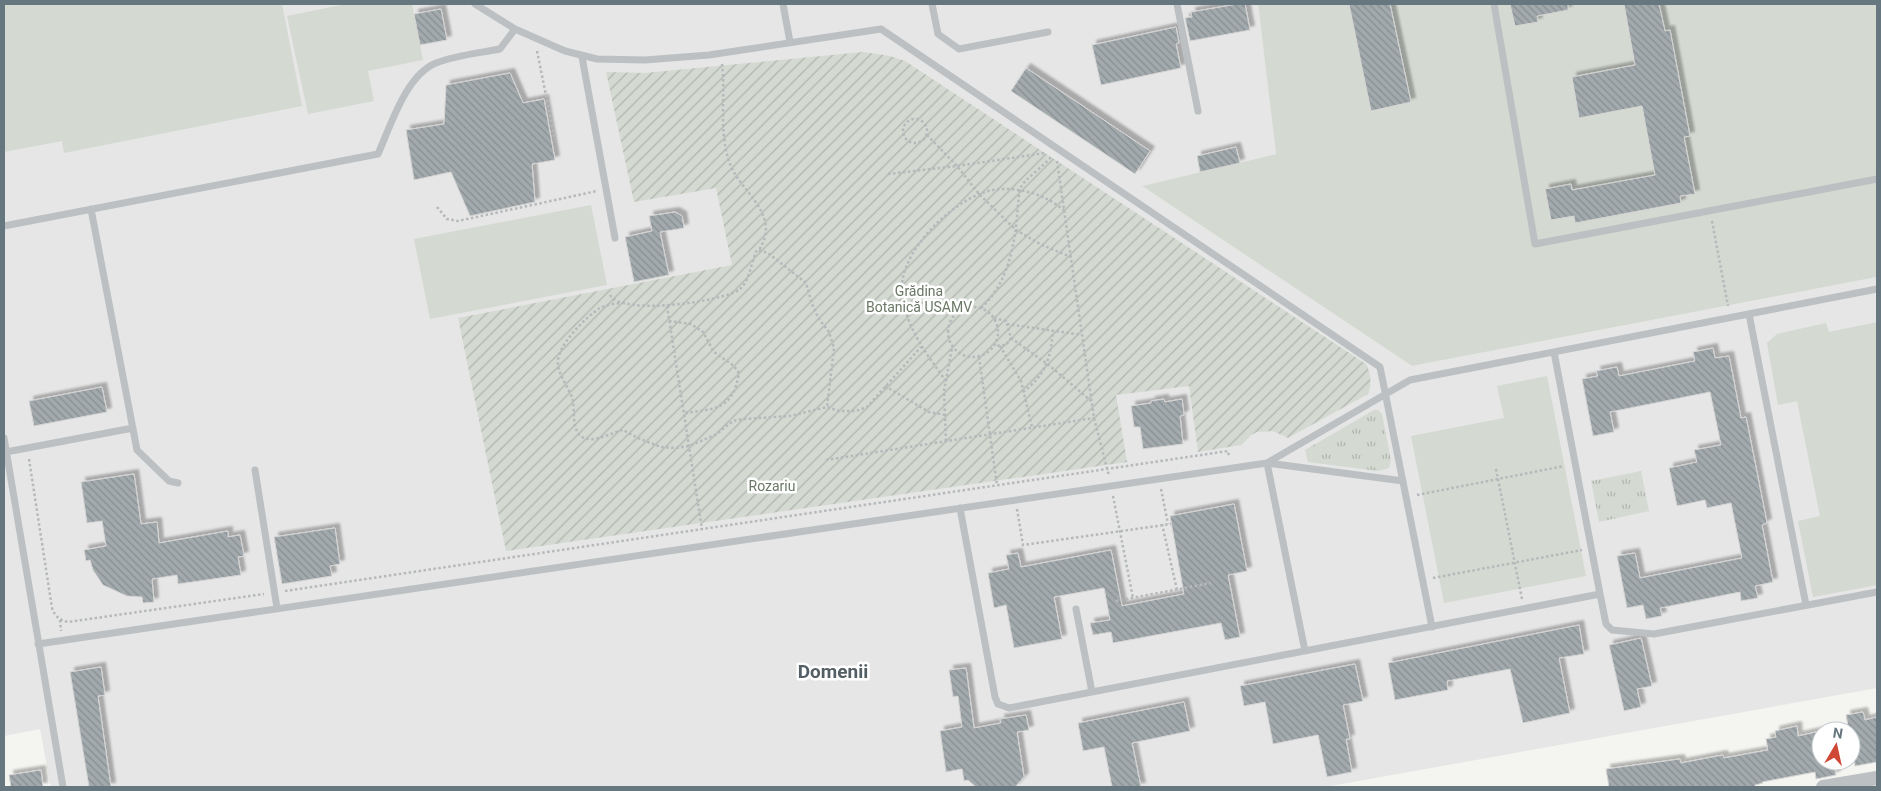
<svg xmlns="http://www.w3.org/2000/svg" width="1881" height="791" font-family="Roboto,sans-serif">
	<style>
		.built { fill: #e5e6e5 }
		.grass { fill: url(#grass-tufts) }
		.park { fill: #d4d9d1 }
		.garden { fill: url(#garden-furrows) }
		.building { fill: url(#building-back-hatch); stroke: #d6d5d4; filter: url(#shadow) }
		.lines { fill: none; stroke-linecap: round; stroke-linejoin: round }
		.path { stroke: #b6b9bb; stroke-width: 2.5; stroke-dasharray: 2.5 2.5; stroke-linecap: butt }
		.service { stroke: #bcc0c3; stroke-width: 7 }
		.minor { stroke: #bcc0c3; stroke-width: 14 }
		.labels { text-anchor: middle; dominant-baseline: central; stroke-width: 5; stroke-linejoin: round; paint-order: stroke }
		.park-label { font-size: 14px; fill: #6a7765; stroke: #fff }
		.district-label { font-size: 19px; font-weight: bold; fill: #545f65; stroke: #fff }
	</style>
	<defs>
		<pattern id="grass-tufts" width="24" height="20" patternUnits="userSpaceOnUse" patternTransform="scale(1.25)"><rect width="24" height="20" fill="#d4d9d1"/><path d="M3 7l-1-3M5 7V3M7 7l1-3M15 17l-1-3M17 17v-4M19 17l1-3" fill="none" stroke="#b0b5af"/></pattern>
		<pattern id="garden-furrows" width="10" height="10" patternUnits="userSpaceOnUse" patternTransform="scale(1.25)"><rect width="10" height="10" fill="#d4d9d1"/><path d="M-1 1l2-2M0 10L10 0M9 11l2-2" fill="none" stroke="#b0b5af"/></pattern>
		<pattern id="building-back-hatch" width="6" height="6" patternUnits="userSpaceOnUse" patternTransform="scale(1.25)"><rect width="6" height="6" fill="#a2aaae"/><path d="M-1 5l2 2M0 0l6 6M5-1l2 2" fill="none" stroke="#888f93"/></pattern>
		<filter id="shadow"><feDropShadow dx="4.5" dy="-4.5" stdDeviation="1" flood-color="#0004"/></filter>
	</defs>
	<rect width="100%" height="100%" fill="#f4f4f1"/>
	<!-- built -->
	<path class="built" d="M4,4h1254l18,150 -134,32 270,180 465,-89v411l-552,99h-1274l-11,-58 -36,7z"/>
	<!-- grass -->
	<path class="grass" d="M1374,410h4l4,4 9,46 -2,8 -11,3 -70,-9 -3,-12z
		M1641,471l8,40 -50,11 -8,-41z"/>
	<!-- park -->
	<path class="park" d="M4,4h278l20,102 -238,47 -2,-12 -58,11z
		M346,4h66l11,56 -55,11 6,30 -66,13 -21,-98z
		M1258,4h619v273l-465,89 -270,-180 134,-32z
		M591,205l16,80 -177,34 -16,-80z
		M1877,322v263l-64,12 -15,-76 22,-5 -23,-115 -19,4 -11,-62 10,-9 49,-11 3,9z
		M1547,376l39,200 -142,27 -33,-167 93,-18 -7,-32z"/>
	<!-- garden -->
	<path class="garden" d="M863,52l27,4 15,5 461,303c5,9 6,21 2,30l-80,44 -15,-7 -16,1 -6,3 -10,10 -43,7 -9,-66 -73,9 11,67 -621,89 -48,-233 274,-53 -16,-77 -82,14 -28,-130 39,1z"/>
	<!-- building -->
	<path class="building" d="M1238,4h7l5,26 -60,11 -5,-23 7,-1 -1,-5z
		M1349,4h41l21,98 -40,9z
		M1510,4h58v6l-31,6 1,6 -23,4z
		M1624,4h35l6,27 5,-1 20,106 -6,1 11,57 -15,2 1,7 -106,20 -1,-7 -23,4 -6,-31 26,-5 1,6 83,-15 -13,-69 -63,12 -7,-41 63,-12z
		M441,9l6,31 -27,5 -6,-31z
		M1176,27l3,16 -3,1 5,24 -80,17 -9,-40z
		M1026,68l124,83 -15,23 -124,-83z
		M510,73l13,30 21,-4 11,61 -23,4 3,38 -65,14 -19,-44 -37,8 -8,-50 38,-6 2,-39z
		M1236,147l4,16 -40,9 -3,-16z
		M675,212l7,4 2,12 -24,4 9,43 -35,7 -9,-45 27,-6 -3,-15z
		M1713,348l2,10 14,-2 12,62 5,-1 21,106 -5,2 11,57 -18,4 3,12 -17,3 -1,-9 -80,16 2,8 -16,3 -3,-14 -16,3 -10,-52 18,-3 5,25 102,-20 -11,-55 -24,5 -2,-8 -28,6 -8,-38 28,-6 -3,-12 27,-5 -11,-53 -100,20 4,20 -21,4 -11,-57 16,-3 -2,-5 21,-4 2,9 76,-15 -2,-9z
		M102,387l5,25 -73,14 -5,-25z
		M1164,399l1,3 17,-3 2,16 -4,1 3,28 -40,5 -3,-22h-6l-3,-21 20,-3v-2z
		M134,474l7,50 16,-2 2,21 69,-12v6l12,-2 4,21 -6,1 3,18 -63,9 -1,-9 -25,4 2,23 -11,1 -1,-6 -15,-1 -24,-11 -10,-15 -3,-10 -4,1 -2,-11 22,-4 -4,-25 -15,2 -6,-41z
		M1234,504l13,67 -19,4 12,62 -15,3 -4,-17 -108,20 -2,-11 -18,3 -3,-12 20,-3 -6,-32 -50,9 8,42 -48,9 -8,-43 -12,3 -6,-35 21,-4 -3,-14 12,-2 3,14 90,-17 11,56 62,-12 -14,-78z
		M335,528l5,36 -10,2 2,10 -50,8 -8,-47z
		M1579,625l5,29 -25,4 11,55 -47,10 -13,-54 -63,12 1,9 -53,10 -7,-37z
		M1641,638l11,48 -15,3 4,18 -17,4 -15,-66z
		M1355,664l8,37 -20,4 7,34h-4l6,33 -25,5 -9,-42 -45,9 -8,-42 -21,4 -4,-20z
		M101,667l4,28 -7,1 13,91h-22l-19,-115z
		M966,668l8,60 27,-5 -1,-4 26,-4 3,15 -12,2 7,45 -9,10h-39l-8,-7 -4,1 -2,-12 -16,3 -6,-41 22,-4 -4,-31 -5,1 -4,-27z
		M1184,702l6,29 -58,12 9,44h-29l-8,-40 -21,4 -5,-28z
		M1863,712l2,8 12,-3v45l-22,4 -4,-23v-12h-2l-3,-16z
		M1797,726l1,10 23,-5v30h12l3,14 -20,4 -1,-7 -53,10 1,1 -8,2v2h-146l-3,-18 74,-10 1,4 42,-8 1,3 44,-8 -2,-11 10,-2 -1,-6z
		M41,770l2,17h-32l-2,-12z"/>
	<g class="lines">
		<!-- path -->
		<path class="path" d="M537,51l18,89
			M722,64c4,33 -4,68 8,100 11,29 52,50 29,86
			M903 131a12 12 0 1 1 24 0a12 12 0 1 1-24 0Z
			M927,135l30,31 22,28 37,36 26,15 29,12
			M1057,161l37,257 15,58
			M888,174l69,-8 88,-13
			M437,207l10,12 11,2 139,-30
			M1712,221l16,85
			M610,295c12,21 113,7 130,-6 10,-9 11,-27 17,-39l11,3 38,30 6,21 7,15 10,13 5,16 -7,59
			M619,303c-6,1 -13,2 -19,5 -14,9 -45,39 -42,57 1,11 12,24 15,36 2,11 -2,28 9,36 12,7 30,-5 41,-7l15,8 23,9 15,1 13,-2 26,-11 18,-14 10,-2 47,-3 37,-9 12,4h17l11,-4 54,-60
			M667,306l35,223
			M948 332a25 25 0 1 1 50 0a25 25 0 1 1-50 0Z
			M981,308c25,-23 33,-58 36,-91 1,-9 1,-22 4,-30 3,-7 24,-22 30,-30
			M994,318l12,3 5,17 -5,7 -11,1
			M669,321l22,3 12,8 11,20 20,14 5,7c-6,37 -24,36 -55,40
			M1007,324l75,11
			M1011,338l39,28 41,35
			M1000,346l21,35 11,46
			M979,357l18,128
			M946,381c-21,-29 -43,-57 -44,-94 0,-39 55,-91 91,-97 16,-3 38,1 52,8 7,3 13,8 19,12
			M885,386l44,26 16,3
			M1023,392c23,-18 27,-32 30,-61
			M946,441l-2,-50 8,-43
			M29,459l23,149c3,8 7,12 16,14l196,-28
			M826,460l268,-42
			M1496,469l26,130
			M1161,489l7,35
			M1417,495l147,-29
			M1113,496l20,102
			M1017,509l6,36 148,-21
			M1162,524l15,66
			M1433,578l149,-28
			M285,591l943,-140 1,6
			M1116,601l95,-18
			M60,620l1,11"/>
		<!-- service -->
		<path class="service" d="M475,4l40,25 50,22 32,8 48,1 64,-5 172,-26 499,338 52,260
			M783,4l7,38
			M932,4l6,30 21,15 89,-17
			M1177,4l21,107
			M1494,4l41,240 342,-65
			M582,57l33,181
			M91,209l46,241 32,31 9,2
			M4,226l374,-72c13,-29 28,-79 58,-91 20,-8 44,-10 64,-14l15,-20
			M1749,314l57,291
			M1554,352l46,242 6,30 6,6 42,4 223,-42
			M4,438l59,349
			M6,452l127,-24
			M255,470l22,138
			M1403,481l-136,-18 143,-83 467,-91
			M960,508l35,189 3,7 11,4 591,-114
			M1076,609l16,83
			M38,644l1229,-181 38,188"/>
		<!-- minor -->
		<path class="minor" d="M1823,787l54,-9"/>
	</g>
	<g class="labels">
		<!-- park labels -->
		<g class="park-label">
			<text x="919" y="291">Grădina<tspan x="919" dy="16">Botanică USAMV</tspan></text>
			<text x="772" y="486">Rozariu</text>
		</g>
		<!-- district labels -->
		<g class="district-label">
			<text x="833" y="671">Domenii</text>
		</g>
	</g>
	<!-- border -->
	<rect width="1881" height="791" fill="none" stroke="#67777f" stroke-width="10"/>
	<!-- north arrow -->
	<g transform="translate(1836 746) rotate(9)"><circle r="24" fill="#ffffff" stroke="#c2c9cc"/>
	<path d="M0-4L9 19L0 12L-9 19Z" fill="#cf4836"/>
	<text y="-8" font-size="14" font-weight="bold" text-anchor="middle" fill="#67777f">N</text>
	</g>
</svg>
